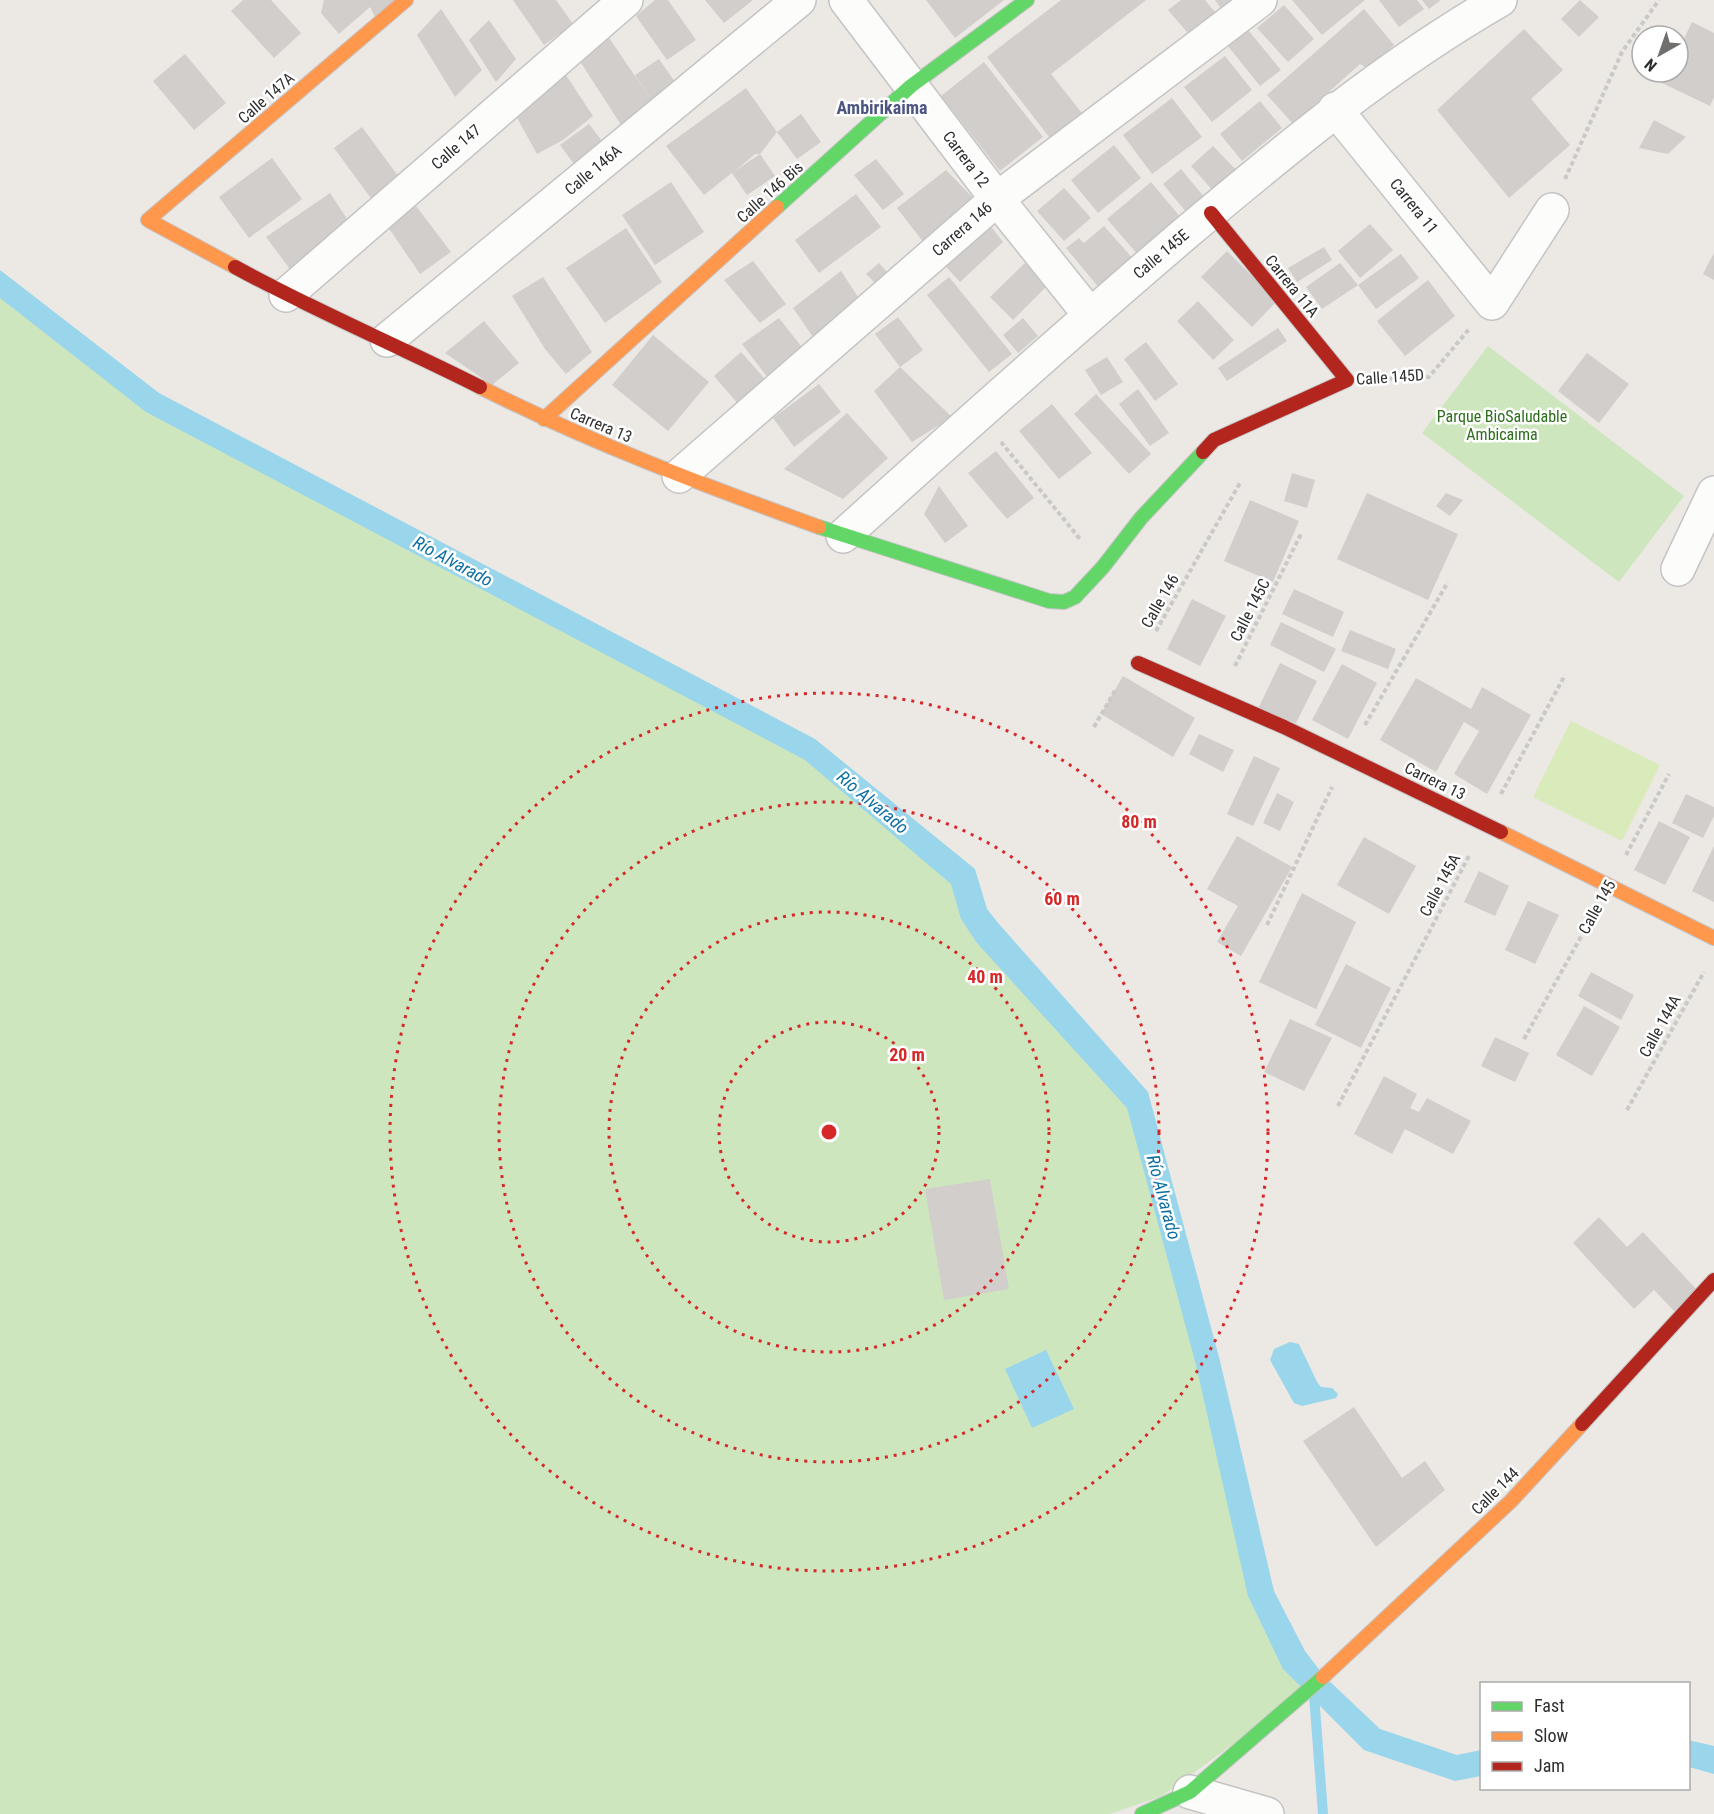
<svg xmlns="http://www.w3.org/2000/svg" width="1714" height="1814" font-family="'Roboto Condensed',sans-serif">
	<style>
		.green { fill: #cee6be }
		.pitch { fill: #d9eabb }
		.water { fill: #99d6ec }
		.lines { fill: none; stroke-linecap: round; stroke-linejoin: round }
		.stream { stroke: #99d6ec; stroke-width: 10 }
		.building { fill: #d1cecb }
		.street-casing { stroke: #c5c4c5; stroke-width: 36 }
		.fast-casing { stroke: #c5c4c5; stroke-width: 16 }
		.slow-casing { stroke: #c5c4c5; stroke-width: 16 }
		.jam-casing { stroke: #c5c4c5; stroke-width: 16 }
		.path { stroke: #c9c9c8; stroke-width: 4; stroke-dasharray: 4.5 3; stroke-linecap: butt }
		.street { stroke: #fcfcfb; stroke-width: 33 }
		.fast { stroke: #63d668; stroke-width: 14 }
		.slow { stroke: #ff974d; stroke-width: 14 }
		.jam { stroke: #b3261e; stroke-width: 14 }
		.ring { fill: none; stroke: #d62828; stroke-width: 3; stroke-dasharray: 3 6 }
		.labels { text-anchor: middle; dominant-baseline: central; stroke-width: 5; stroke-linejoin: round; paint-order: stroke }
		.street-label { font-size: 16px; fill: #2e2e2e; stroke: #fff }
		.park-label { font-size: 16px; fill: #2c6e1b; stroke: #fff }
		.neighbourhood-label { font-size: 18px; font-weight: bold; fill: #4d5680; stroke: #fff }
		.water-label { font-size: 18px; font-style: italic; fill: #0d6fa3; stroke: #fff }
		.centre { fill: #d62828; stroke: #fff; stroke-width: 3 }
		.ring-label { font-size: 18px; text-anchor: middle; font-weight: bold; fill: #d62828; stroke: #fff; stroke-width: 5; stroke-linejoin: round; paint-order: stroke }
	</style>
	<rect width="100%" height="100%" fill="#ece8e4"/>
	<!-- green -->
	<path class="green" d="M0,284l154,119 656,347 150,125 14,38 164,188 124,494 52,90 -152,111 -52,18h-1110z
		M1488,346l196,150 -65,86 -197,-149z"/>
	<!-- pitch -->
	<path class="pitch" d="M1571,721l89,44 -38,76 -89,-44z"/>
	<!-- water -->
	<path class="water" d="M0,270l159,123 656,346 160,130 12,40 12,15 149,168 72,269 54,230 31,60 19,25 56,53 77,26 24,-5v26l-26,5 -91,-31 -81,-81 -35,-73 -52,-231 -69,-257 -150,-165 -16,-24 -10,-35 -146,-124 -659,-348 -146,-114z
		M1290,1342l9,2 18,38 4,5 11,1 6,6 -2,4 -34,8 -8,-3 -24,-43 4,-11z
		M1046,1350l28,59 -42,19 -27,-59z
		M1688,1740l26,6v28l-25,-7z"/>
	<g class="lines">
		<!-- stream -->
		<path class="stream" d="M1314,1695l9,119"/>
	</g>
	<!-- building -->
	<path class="building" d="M243,0h28l30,33 -27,25 -43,-47z
		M324,0h71l-20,17 -5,-10 -31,27 -18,-21z
		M513,0h43l17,24 -29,21z
		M655,0h13l28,40 -29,20 -31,-44z
		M705,0h48l-29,23z
		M926,0h78l-49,38z
		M1061,0h85l-95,74 34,43 -32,25 -66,-85z
		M1181,0h24l14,17 -26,22 -25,-29z
		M1215,0h30l-20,15z
		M1292,0h73l-43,35z
		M1379,0h38l7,9 -25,18z
		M1422,0h19l-12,9z
		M1580,0l19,17 -20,20 -18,-18z
		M1284,5l30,34 -26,23 -31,-34z
		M441,9l41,61 -27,27 -38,-62z
		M1364,9l30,36 -25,24 -9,-5 -67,60 -26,-29z
		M489,20l27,39 -20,23 -27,-42z
		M1692,22l22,11v64l-4,9 -48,-23 6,-11h10v-21z
		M603,29l49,72 -17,-26 24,-16 23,33 -57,39 -53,-82z
		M1524,29l39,41 -32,29 39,46 -61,53 -72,-88z
		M1248,30l33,40 -21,16 -32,-40z
		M185,54l41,49 -32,27 -41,-49z
		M1225,56l27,34 -40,32 -28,-35z
		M984,62l59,75 -43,34 -59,-75z
		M558,63l35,53 -30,24 -26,14 -27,-49z
		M746,88l31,44 -17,22h-5l-20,17 25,-17 15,22 -28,19 -15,-22 -28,22 -38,-49z
		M1172,98l30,39 -50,37 -29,-39z
		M1260,101l22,27 -40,33 -22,-27z
		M801,114l20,28 -24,17 -20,-27z
		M1654,120l32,17 -18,17 -29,-6z
		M589,124l22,29 -29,22 -22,-30z
		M362,127l42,57 -28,21 -42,-57z
		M1114,145l27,33 -43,35 -27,-33z
		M1213,146l27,28 -23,21 -26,-29z
		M272,158l30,41 -53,39 -30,-41z
		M876,159l28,35 -21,16 -29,-35z
		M1181,169l24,29 -18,15 -24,-29z
		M946,170l29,30 -51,43 -27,-35z
		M671,182l33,50 -49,33 -33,-50z
		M1151,182l31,37 -43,37 -32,-37z
		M1064,188l27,30 -27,23 -27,-30z
		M330,193l25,38 -60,45 -29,-39z
		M856,194l25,33 -62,46 -24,-33z
		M416,206l35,46 -31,22 -32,-47z
		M982,215l21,27 -43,40 -24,-26z
		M1370,224l23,26 -33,28 -22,-27z
		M1104,226l31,35 -35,28 -34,-41 13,-10 5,5z
		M626,228l36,54 -57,41 -39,-55z
		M1324,247l8,13 -35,22 -9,-14z
		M1227,251l50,50 -25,26 -51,-50z
		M1714,253v27l-11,-6z
		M1401,254l18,24 -43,31 -18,-24z
		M753,261l33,43 -26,19 -36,-43z
		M879,263l15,17 -12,10 -16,-16z
		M1025,263l21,24 -33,33 -23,-23z
		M1340,263l18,22 -36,24 -16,-22z
		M841,271l21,32 -43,43 -26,-38z
		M543,277l49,75 -26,22 -21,-25 -33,-53z
		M949,277l63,77 -23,18 -62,-77z
		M1428,280l27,36 -50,40 -28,-35z
		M1198,301l36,39 -21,20 -36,-39z
		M898,317l25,33 -23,17 -25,-33z
		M779,318l26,33 -34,31 -29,-38z
		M1023,318l15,18 -20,17 -15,-18z
		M484,321l35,42 -27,22 -47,-32z
		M1278,328l9,13 -60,40 -9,-13z
		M653,335l56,47 -41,49 -56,-46z
		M1146,342l32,42 -23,17 -31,-42z
		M741,352l32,36 -27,25 -32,-37z
		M1587,353l42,31 -30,39 -41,-32z
		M1107,357l16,25 -22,13 -16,-25z
		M900,367l52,50 -40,25 -38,-51z
		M819,384l22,28 -47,35 -21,-29z
		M1138,389l31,44 -19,13 -31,-42z
		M1096,394l55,60 -22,20 -55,-60z
		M1052,404l40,49 -33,26 -40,-48z
		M847,413l41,45 -45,41 -59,-30z
		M996,451l38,47 -27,21 -39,-46z
		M1292,473l23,7 -8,28 -23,-7z
		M939,486l29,40 -23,17 -21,-29z
		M1367,493l91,41 -30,66 -91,-41z
		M1446,493l17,7 -13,16 -14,-10z
		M1250,500l49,21 -26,61 -49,-21z
		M1294,589l50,23 -11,25 -51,-23z
		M1192,599l34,17 -26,50 -33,-17z
		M1281,622l55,27 -12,23 -54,-27z
		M1350,630l46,19 -8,20 -47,-18z
		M1280,663l37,18 -21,42 -38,-14z
		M1342,664l35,19 -29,56 -36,-19z
		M1123,676l72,42 -22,39 -72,-43z
		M1416,678l55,31 11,-22 49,28 -44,79 -33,-20 25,-43 -15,-9 -28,50 -56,-32z
		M1199,734l35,16 -11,22 -34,-18z
		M1254,756l26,12 -27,58 -26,-12z
		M1277,793l17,9 -14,29 -17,-8z
		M1686,794l28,13v9l-11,22 -31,-15z
		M1659,821l31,16 -25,48 -31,-15z
		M1237,836l55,31 -51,89 -24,-14 21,-36 -31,-17z
		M1364,837l52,29 -27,48 -52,-29z
		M1714,846v56l-22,-11z
		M1479,871l30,15 -14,30 -31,-14z
		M1302,893l54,29 -40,87 -57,-27z
		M1528,901l31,14 -24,49 -30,-14z
		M1346,964l45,24 -30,60 -46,-23z
		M1591,972l43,23 -13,25 -43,-24z
		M1584,1006l36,21 -28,49 -36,-21z
		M1290,1019l42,19 -28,53 -40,-19z
		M1495,1037l34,16 -14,29 -34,-16z
		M1384,1076l33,18 -7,14 9,4 8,-14 44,23 -18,33 -48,-25 -13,25 -38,-20z
		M990,1179l19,110 -65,11 -19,-111z
		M1599,1217l28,30 16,-15 55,59 -23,21 -21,-22 -20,19 -61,-66z
		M1354,1407l48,71 23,-17 20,29 -69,57 -73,-106z"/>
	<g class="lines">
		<defs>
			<path id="street" d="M846,0l151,199 93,116
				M1335,109l157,194 60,-93
				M286,295l340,-295
				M387,340l412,-340
				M679,476l318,-277 263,-199
				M843,536c114,-103 228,-205 344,-304 100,-84 200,-167 313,-232
				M1678,569l36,-76
				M1190,1792l77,22"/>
			<path id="fast" d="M777,207l134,-121 116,-86
				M819,527l230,74 15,1 11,-5 28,-30 38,-49 62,-66
				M1142,1814l48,-22 133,-115"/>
			<path id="slow" d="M235,267l-87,-47 258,-220
				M480,387c109,55 223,98 339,140
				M544,419l233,-212
				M1501,832l213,106
				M1323,1677l188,-176 71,-77"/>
			<path id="jam" d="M235,267c80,44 164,79 245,120
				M1203,452l11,-12 133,-60 -136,-167
				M1138,663l146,64 217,105
				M1582,1424l132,-144"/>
		</defs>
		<!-- street casing -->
		<use href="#street" class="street-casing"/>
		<!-- fast casing -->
		<use href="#fast" class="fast-casing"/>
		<!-- slow casing -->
		<use href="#slow" class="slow-casing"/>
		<!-- jam casing -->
		<use href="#jam" class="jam-casing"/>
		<!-- path -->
		<path class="path" d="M1565,179l57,-127 37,-52
			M1381,379l48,-2 41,-49
			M1001,442l79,97
			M1156,631l84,-148
			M1235,666l66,-132
			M1365,725l83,-143
			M1094,727l22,-38
			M1501,794l64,-119
			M1626,855l43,-81
			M1267,925l65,-138
			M1524,1039l68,-122
			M1338,1106l132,-252
			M1627,1110l77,-138"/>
		<!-- street -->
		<use href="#street" class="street"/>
		<!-- fast -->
		<use href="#fast" class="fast"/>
		<!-- slow -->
		<use href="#slow" class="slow"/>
		<!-- jam -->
		<use href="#jam" class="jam"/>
	</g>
	<!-- distance rings -->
	<g class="ring">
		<circle cx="829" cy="1132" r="110"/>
		<circle cx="829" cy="1132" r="220"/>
		<circle cx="829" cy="1132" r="330"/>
		<circle cx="829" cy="1132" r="439"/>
	</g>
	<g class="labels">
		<!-- street labels -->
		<g class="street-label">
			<text transform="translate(266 98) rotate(-41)">Calle 147A</text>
			<text transform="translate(456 147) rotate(-41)">Calle 147</text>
			<text transform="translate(966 159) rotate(53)">Carrera 12</text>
			<text transform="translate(593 170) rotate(-40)">Calle 146A</text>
			<text transform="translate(770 192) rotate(-42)">Calle 146 Bis</text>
			<text transform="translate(1414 206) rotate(51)">Carrera 11</text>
			<text transform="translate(962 229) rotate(-41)">Carrera 146</text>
			<text transform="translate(1161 254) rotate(-40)">Calle 145E</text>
			<text transform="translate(1292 286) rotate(51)">Carrera 11A</text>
			<text transform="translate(1390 377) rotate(-4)">Calle 145D</text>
			<text transform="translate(601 425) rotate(23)">Carrera 13</text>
			<text transform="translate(1160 601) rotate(-60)">Calle 146</text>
			<text transform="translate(1250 610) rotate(-63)">Calle 145C</text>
			<text transform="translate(1435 781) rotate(26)">Carrera 13</text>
			<text transform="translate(1440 885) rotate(-62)">Calle 145A</text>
			<text transform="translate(1597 907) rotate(-61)">Calle 145</text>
			<text transform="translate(1660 1026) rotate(-61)">Calle 144A</text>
			<text transform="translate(1495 1491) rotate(-45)">Calle 144</text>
		</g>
		<!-- park labels -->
		<g class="park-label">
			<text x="1502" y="416">Parque BioSaludable<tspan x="1502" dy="18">Ambicaima</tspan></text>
		</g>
		<!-- neighbourhood labels -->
		<g class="neighbourhood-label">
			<text x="882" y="107">Ambirikaima</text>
		</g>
		<!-- water labels -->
		<g class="water-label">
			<text transform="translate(453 561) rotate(28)">Río Alvarado</text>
			<text transform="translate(873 802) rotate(40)">Río Alvarado</text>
			<text transform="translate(1164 1197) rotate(75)">Río Alvarado</text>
		</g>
	</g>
	<circle cx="829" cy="1132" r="9" class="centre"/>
	<g class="ring-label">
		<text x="1139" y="828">80 m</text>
		<text x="1062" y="905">60 m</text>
		<text x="985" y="983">40 m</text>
		<text x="907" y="1061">20 m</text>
	</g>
	<!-- legend -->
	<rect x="1480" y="1682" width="210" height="108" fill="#ffffff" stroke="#ababab" stroke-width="1.5"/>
	<rect x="1492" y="1702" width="30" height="9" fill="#63d668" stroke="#ababab" stroke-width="1.5"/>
	<text x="1534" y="1712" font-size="18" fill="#2e2e2e">Fast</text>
	<rect x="1492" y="1732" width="30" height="9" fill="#ff974d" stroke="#ababab" stroke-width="1.5"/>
	<text x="1534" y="1742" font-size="18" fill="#2e2e2e">Slow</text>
	<rect x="1492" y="1762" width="30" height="9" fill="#b3261e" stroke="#ababab" stroke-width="1.5"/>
	<text x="1534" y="1772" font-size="18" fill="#2e2e2e">Jam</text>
	<!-- north arrow -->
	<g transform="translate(1660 54) rotate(220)"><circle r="28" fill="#ffffff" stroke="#ababab" stroke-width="1.5"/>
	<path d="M0-4.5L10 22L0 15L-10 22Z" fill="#706f6e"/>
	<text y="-9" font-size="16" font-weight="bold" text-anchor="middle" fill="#2e2e2e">N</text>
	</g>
</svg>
